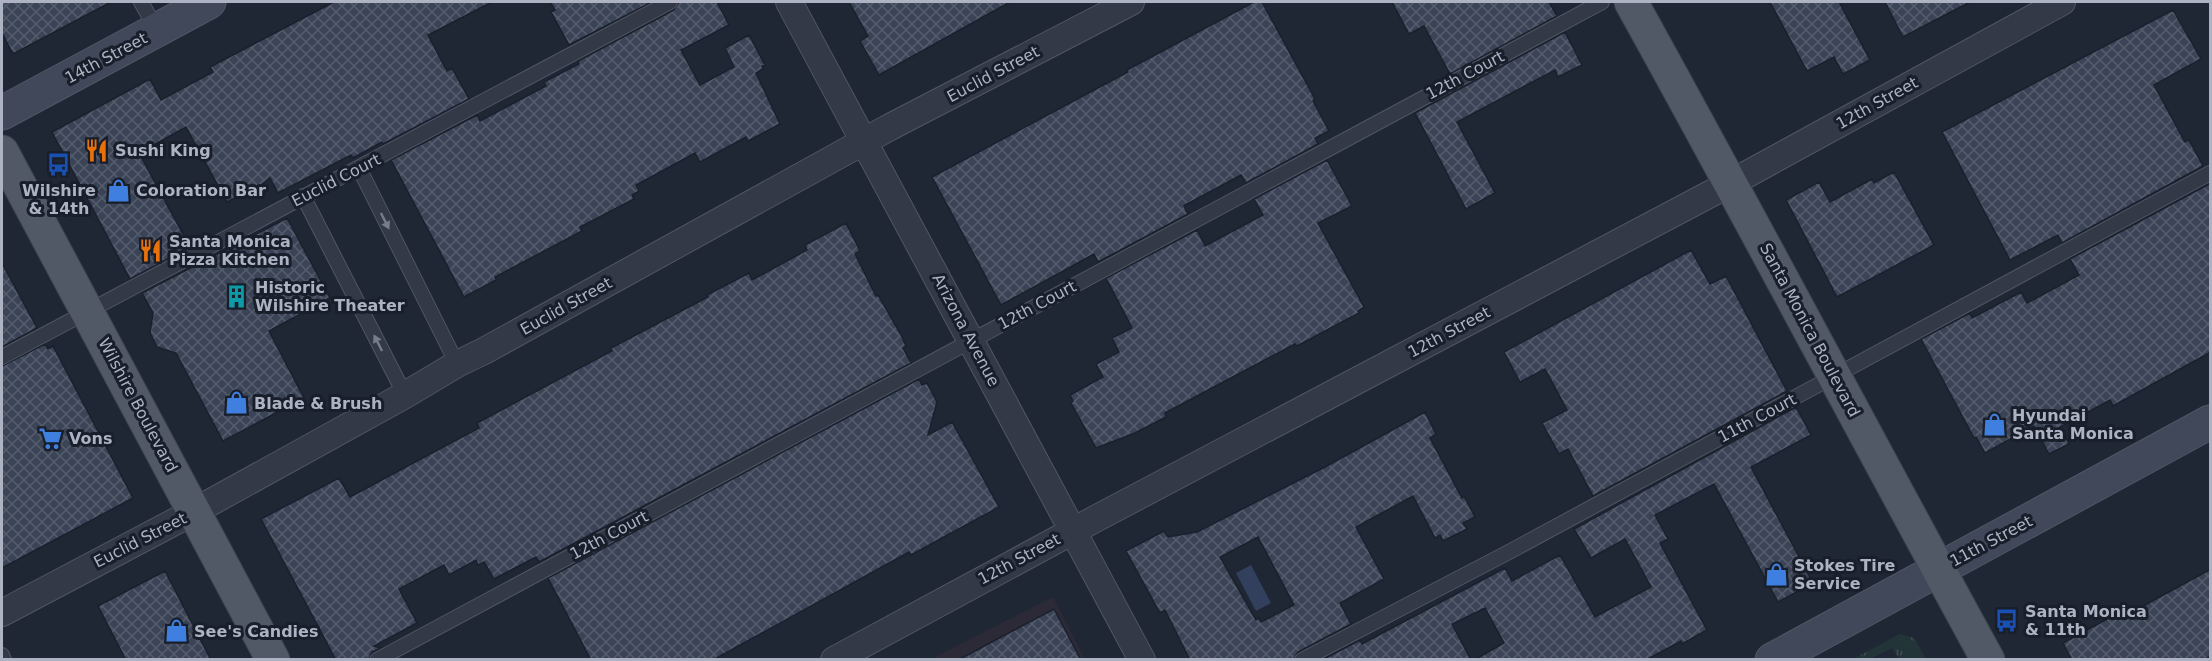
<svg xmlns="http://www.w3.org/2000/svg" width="2212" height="661" font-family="'DejaVu Sans',sans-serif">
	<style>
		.medical { fill: #2d2a37 }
		.grass { fill: url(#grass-tufts) }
		.water { fill: #33405d }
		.building { fill: url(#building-cross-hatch); stroke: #1a202c; stroke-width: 1.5; fill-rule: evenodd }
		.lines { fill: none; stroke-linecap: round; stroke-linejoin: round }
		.lane-casing { stroke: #505664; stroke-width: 16 }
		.street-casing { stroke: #505664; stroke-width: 28 }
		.secondary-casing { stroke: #505664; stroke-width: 35 }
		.primary-casing { stroke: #3c424f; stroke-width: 35 }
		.lane { stroke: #333946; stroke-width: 14 }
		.street { stroke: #333946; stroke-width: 26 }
		.secondary { stroke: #414859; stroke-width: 33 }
		.primary { stroke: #515866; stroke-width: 33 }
		.oneway { fill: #767c8b }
		.labels { text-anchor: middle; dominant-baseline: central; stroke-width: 6; stroke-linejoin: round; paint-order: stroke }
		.street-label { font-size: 16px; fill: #adb3c3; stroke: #181e2a }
		.poi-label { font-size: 16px; font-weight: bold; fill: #adb3c3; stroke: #181e2a; text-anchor: start }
	</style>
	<defs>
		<pattern id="grass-tufts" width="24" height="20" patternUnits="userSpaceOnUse" patternTransform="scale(1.5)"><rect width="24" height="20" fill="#223437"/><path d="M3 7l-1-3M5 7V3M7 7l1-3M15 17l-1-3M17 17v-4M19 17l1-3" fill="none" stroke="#3f4f52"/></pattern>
		<pattern id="building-cross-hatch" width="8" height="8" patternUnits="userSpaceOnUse" patternTransform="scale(1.5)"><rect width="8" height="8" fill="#3b4456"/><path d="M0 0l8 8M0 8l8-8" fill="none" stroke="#555d6d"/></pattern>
	</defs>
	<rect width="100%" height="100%" fill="#1f2735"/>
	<!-- medical -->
	<path class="medical" d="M1053,597l32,62 -149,1 -1,-3z"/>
	<!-- grass -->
	<path class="grass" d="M1900,634l14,4 12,21h-27l-7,-11 -22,11h-17z"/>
	<!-- water -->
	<path class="water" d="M1251,565l20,38 -15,8 -20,-38z"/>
	<!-- building -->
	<path class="building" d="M2,2h109l-98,52 -11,-21z
		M334,2h158l-64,33 19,36 5,-3 17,31 -86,45 -1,-2 -29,16 -2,-3 -73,38 -8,-15 -26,21 -7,-2 -10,5 -41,-75 -47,26 51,94 -60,32 -78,-147 98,-53 11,21 52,-28 -3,-5z
		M550,2h102l-83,43 -18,-33 4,-2z
		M679,2h38l12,23 -48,25 19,35 34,-18 -9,-19 24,-13 16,30 -3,1 1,3 -7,4 24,51 -32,17 -2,-4 -46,25 -5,-9 -59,32 3,6 -7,4 2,4 -54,28 2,4 -87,46 1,3 -32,17 -73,-137 86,-45 3,6 66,-35 -2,-4 35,-18 -1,-3 96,-51z
		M849,2h161l-131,73 -19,-34 8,-5z
		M1254,2h8l53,97 -2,2 16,30 -14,7 3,6 -72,39 -5,-8 -56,30 -1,1 4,8 -90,48 -4,-8 -93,51 -69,-128 196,-105 -1,-2z
		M1392,2h157l8,14 -107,58 -26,-48 -15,8z
		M1770,2h69l31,58 -27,14 -9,-17 -27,14z
		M1885,2h85l-67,35z
		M2173,10l28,49 -47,26 31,57 4,-2 14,26 -141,77 -4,-8 -48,25 -68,-128z
		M1565,32l17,33 -24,12 -3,-7 -98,52 38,71 -29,16 -51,-96z
		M1327,160l25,46 -34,17 46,84 -6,4 1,2 -62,33 -2,-2 -130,69 1,4 -31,16 -39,15 -25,-45 2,-2 -3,-6 33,-18 -7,-13 23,-12 -7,-14 20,-10 -26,-50 91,-48 8,16 58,-31 -9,-16z
		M1894,172l40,73 -97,52 -51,-97 33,-18 11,20 42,-23 2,4z
		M2211,183v169l-98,54 -3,-6 -50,27 9,17 -20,10 -15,-28 -49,27 -9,-16 -2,1 -53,-99 49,-26 2,5 49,-26 6,11 52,-28 -9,-16z
		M287,218l43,80 -61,33 35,67 -81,43 -47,-88 -19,-6 -7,-14 3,-20 -11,-20z
		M846,223l14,28 -5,3 21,42 2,-1 23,40 5,11 -3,2 8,15 -372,199 -3,-5 -42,22 -10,-17 -6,3 -2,-5 -27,15 -5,-10 -45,24 18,34 -43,23 7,2 -9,4 -4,8h-32l-75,-141 78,-41 11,19 129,-69 -2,-5 135,-72 -1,-3 97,-51 -1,-2 42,-22 3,7 55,-30 -2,-5z
		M1691,250l19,34 16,-8 61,115 -194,105 -25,-47 -9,5 -17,-31 25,-13 -22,-41 -25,13 -16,-30z
		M2,263l35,65 -35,19z
		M45,344l3,5 5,-3 80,152 -131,70v-202z
		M919,379l3,6 5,-2 10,19 -9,33 24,-13 47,85 -88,48 -2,-3 -196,108h-122l-43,-82z
		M1796,407l15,28 -60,32 62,116 -35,19 -64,-118 -59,31 13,24 -8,4 47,87 -25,14 -1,-3 -35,19h-172l30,-17 -19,-35 -33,16 19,36h-149l38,-20 2,4 143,-76 7,13 48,-26 35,62 56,-30 -26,-48 -34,19 -17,-29z
		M1425,412l11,22 -6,4 32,60 2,-2 11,21 -12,6 4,6 -24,12 -3,-6 -5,3 -22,-42 -57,31 28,52 -44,24 11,21 -53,28 -5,8h-103l-25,-50 -5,3 -34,-62 38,-20 4,6 29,-5 128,-65zM1258,537l36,68 -33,17 -2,-4 -3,2 -36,-63z
		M2211,569v87l-7,4h-132l-9,-17 59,-32 3,5z
		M165,571l46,89h-85l-28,-54z
		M1054,609l27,51h-123z"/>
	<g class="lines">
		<defs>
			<path id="lane" d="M141,2l16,28
				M359,168l98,196
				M303,196l102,199
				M2,357l668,-355
				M2,655l2,5
				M377,660l1225,-658
				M1302,660l205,-107 703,-380"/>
			<path id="street" d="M789,2l353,658
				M2,613l193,-102 210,-116 52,-31 27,-13 406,-224 241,-125
				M834,660l263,-142 634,-335 331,-181"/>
			<path id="secondary" d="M2,113l207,-111
				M1772,660l438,-238"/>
			<path id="primary" d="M1631,2c121,218 237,439 357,658
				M2,152l271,508"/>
		</defs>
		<!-- lane casing -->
		<use href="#lane" class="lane-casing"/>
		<!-- street casing -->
		<use href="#street" class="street-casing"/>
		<!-- secondary casing -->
		<use href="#secondary" class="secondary-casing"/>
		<!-- primary casing -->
		<use href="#primary" class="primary-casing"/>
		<!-- lane -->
		<use href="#lane" class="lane"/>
		<!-- street -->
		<use href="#street" class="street"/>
		<!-- secondary -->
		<use href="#secondary" class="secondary"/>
		<!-- primary -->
		<use href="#primary" class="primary"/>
	</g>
	<!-- one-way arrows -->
	<defs><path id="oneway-solid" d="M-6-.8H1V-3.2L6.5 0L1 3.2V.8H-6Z" transform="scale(1.5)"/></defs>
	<g class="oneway">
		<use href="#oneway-solid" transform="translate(385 221) rotate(63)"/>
		<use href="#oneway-solid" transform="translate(378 343) rotate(-117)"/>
	</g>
	<!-- icons -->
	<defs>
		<symbol id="restaurant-bare" viewBox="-9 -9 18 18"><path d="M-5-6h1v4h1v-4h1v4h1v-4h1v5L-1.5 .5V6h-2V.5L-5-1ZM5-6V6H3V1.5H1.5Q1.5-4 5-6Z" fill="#e8710a" stroke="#181e2a" stroke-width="2.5" paint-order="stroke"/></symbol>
		<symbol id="bus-bare" viewBox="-9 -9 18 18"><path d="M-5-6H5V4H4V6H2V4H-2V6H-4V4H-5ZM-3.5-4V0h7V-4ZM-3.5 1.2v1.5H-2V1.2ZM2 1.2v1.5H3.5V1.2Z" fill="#1a4fb4" stroke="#181e2a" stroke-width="2.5" paint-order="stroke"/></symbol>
		<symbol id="shop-bare" viewBox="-9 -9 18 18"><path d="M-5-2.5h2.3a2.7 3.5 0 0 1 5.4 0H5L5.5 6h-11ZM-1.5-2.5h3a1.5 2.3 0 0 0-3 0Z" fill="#3f7fe0" stroke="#181e2a" stroke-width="2.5" paint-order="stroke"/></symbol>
		<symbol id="building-bare" viewBox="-9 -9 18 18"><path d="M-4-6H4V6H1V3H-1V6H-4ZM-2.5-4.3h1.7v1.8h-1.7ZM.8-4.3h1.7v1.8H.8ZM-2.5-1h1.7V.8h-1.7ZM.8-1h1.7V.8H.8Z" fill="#0f9aa8" stroke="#181e2a" stroke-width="2.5" paint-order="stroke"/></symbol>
		<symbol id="supermarket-bare" viewBox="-9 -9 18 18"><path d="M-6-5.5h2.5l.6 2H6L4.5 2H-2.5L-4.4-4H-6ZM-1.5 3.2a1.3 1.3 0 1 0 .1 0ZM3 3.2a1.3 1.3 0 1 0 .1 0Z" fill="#3f7fe0" stroke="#181e2a" stroke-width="2.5" paint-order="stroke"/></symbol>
	</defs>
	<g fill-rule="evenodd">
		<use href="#restaurant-bare" x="80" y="134" width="33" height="33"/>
		<use href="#bus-bare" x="42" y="148" width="33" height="33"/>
		<use href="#shop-bare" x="102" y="174" width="33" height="33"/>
		<use href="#restaurant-bare" x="134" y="234" width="33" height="33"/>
		<use href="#building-bare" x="220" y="280" width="33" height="33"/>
		<use href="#shop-bare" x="220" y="386" width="33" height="33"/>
		<use href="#shop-bare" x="1978" y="408" width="33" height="33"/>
		<use href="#supermarket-bare" x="34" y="422" width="33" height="33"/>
		<use href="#shop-bare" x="1760" y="558" width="33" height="33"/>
		<use href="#bus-bare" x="1990" y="604" width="33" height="33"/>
		<use href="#shop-bare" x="160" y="614" width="33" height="33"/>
	</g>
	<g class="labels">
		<!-- street labels -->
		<g class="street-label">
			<text transform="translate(106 58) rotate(-28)">14th Street</text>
			<text transform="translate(993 74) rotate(-28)">Euclid Street</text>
			<text transform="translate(1465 75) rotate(-28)">12th Court</text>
			<text transform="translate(1877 103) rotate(-29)">12th Street</text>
			<text transform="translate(336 180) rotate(-27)">Euclid Court</text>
			<text transform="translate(1037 305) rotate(-28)">12th Court</text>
			<text transform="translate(566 306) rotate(-29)">Euclid Street</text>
			<text transform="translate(966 330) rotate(62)">Arizona Avenue</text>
			<text transform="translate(1810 330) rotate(62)">Santa Monica Boulevard</text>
			<text transform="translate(1449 332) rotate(-28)">12th Street</text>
			<text transform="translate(138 405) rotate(62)">Wilshire Boulevard</text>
			<text transform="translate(1757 418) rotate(-28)">11th Court</text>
			<text transform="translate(609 535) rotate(-28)">12th Court</text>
			<text transform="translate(140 540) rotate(-27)">Euclid Street</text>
			<text transform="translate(1991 541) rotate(-28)">11th Street</text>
			<text transform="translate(1019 559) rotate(-28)">12th Street</text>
		</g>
		<!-- poi labels -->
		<g class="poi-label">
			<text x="115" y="150">Sushi King</text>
			<text x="59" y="190" text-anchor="middle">Wilshire<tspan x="59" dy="18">&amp; 14th</tspan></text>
			<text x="136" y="190">Coloration Bar</text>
			<text x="169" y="241">Santa Monica<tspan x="169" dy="18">Pizza Kitchen</tspan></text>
			<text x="255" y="287">Historic<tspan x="255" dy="18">Wilshire Theater</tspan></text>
			<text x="254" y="403">Blade &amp; Brush</text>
			<text x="2012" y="415">Hyundai<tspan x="2012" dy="18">Santa Monica</tspan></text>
			<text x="69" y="438">Vons</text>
			<text x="1794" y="565">Stokes Tire<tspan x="1794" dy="18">Service</tspan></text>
			<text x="2025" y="611">Santa Monica<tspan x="2025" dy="18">&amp; 11th</tspan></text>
			<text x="194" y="631">See's Candies</text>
		</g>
	</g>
	<!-- border -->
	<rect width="2212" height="661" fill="none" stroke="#adb3c3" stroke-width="6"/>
</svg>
